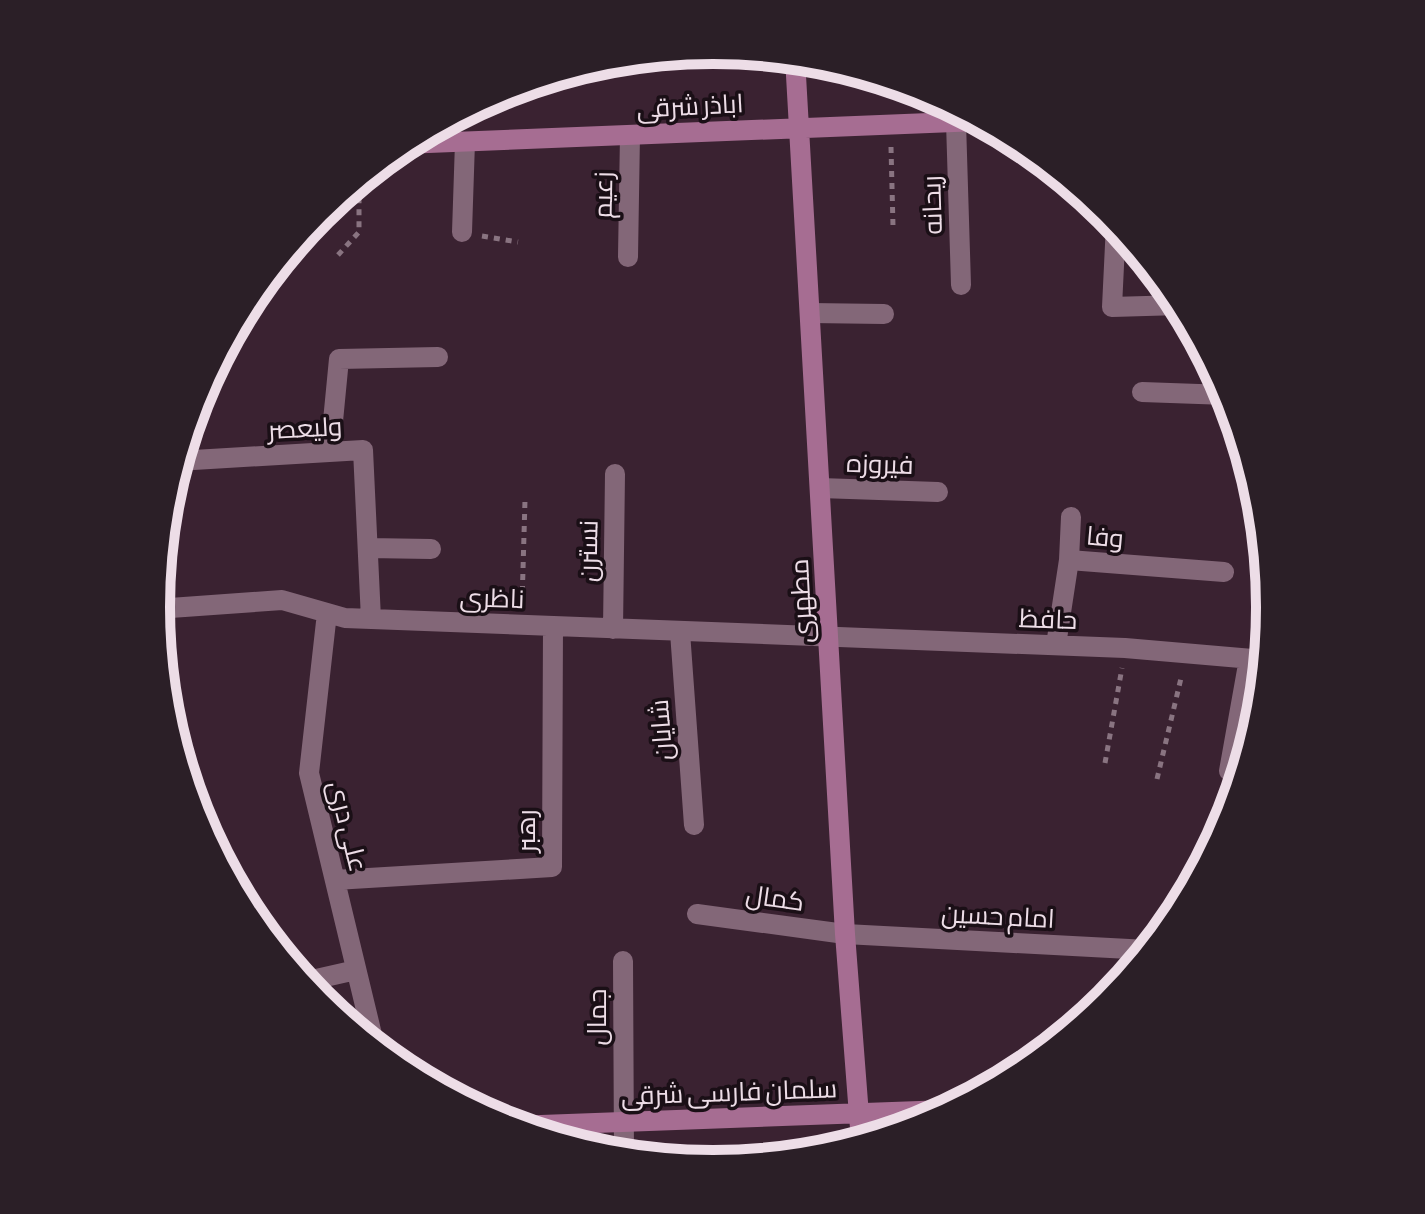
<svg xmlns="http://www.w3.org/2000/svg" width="1425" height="1214" font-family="'Asap Condensed',Cairo,sans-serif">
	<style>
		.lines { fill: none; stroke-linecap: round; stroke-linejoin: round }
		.path { stroke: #897481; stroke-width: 5; stroke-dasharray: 6 6; stroke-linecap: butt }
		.street { stroke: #836778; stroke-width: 20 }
		.secondary { stroke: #a66d92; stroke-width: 20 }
		.labels { text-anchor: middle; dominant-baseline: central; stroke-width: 7; stroke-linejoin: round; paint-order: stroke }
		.street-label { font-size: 26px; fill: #eddde7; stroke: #1a0f16 }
		.rim { fill: none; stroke: #eddde7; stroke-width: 10 }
	</style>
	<rect width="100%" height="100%" fill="#3a2231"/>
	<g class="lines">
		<!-- path -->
		<path class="path" d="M891,147l2,79
			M482,236l36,6
			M338,255l21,-23v-52
			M522,604l3,-104
			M1105,763l17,-95
			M1157,779l25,-105"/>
		<!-- street -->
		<path class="street" d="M956,122l5,163
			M1116,224l-4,83 68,-2
			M462,232l3,-90
			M628,257l2,-122
			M810,313l74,1
			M239,325v-7
			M1142,392l85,3
			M330,452l9,-93 99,-2
			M177,461l186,-11 8,169
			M820,488l118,4
			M368,548l63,1
			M1069,560l2,-43
			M156,609l126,-9 63,18 780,30 139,12
			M327,613l-18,160 66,274
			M613,629l2,-155
			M680,632l14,193
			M1056,645l13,-85 155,12
			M1229,771l20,-112
			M335,880l217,-13 1,-241
			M697,914l148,20 303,16
			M623,961l1,194
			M303,982l53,-12"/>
		<!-- secondary -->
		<path class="secondary" d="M795,58l50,876 16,207
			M403,144l576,-23
			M514,1126l433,-16"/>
	</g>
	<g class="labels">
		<!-- street labels -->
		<g class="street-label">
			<text transform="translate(690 106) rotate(-3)">اباذر شرقی</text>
			<text transform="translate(603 195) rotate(-89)">زعیم</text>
			<text transform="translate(932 205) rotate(-92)">ریحانه</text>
			<text transform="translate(305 428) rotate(-3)">ولیعصر</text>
			<text transform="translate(880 464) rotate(2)">فیروزه</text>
			<text transform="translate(1105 537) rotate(5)">وفا</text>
			<text transform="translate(588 551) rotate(-89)">نسترن</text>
			<text transform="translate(492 598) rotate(2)">ناظری</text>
			<text transform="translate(801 601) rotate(-93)">مطهری</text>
			<text transform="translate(1048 619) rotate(2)">حافظ</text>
			<text transform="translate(661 730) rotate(-94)">شایان</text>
			<text transform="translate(348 826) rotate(76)">علی دری</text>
			<text transform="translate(526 831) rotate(-90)">رهبر</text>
			<text transform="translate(775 898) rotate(8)">کمال</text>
			<text transform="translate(998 916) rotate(3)">امام حسین</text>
			<text transform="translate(597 1017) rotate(-90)">جمال</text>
			<text transform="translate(729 1092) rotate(-2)">سلمان فارسی شرقی</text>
		</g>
	</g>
	<!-- crop -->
	<path d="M0 0H1425V1214H0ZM170 607a543 543 0 1 1 1086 0a543 543 0 1 1-1086 0Z" fill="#2b1f27" fill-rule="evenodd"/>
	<path class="rim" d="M170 607a543 543 0 1 1 1086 0a543 543 0 1 1-1086 0Z"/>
</svg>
